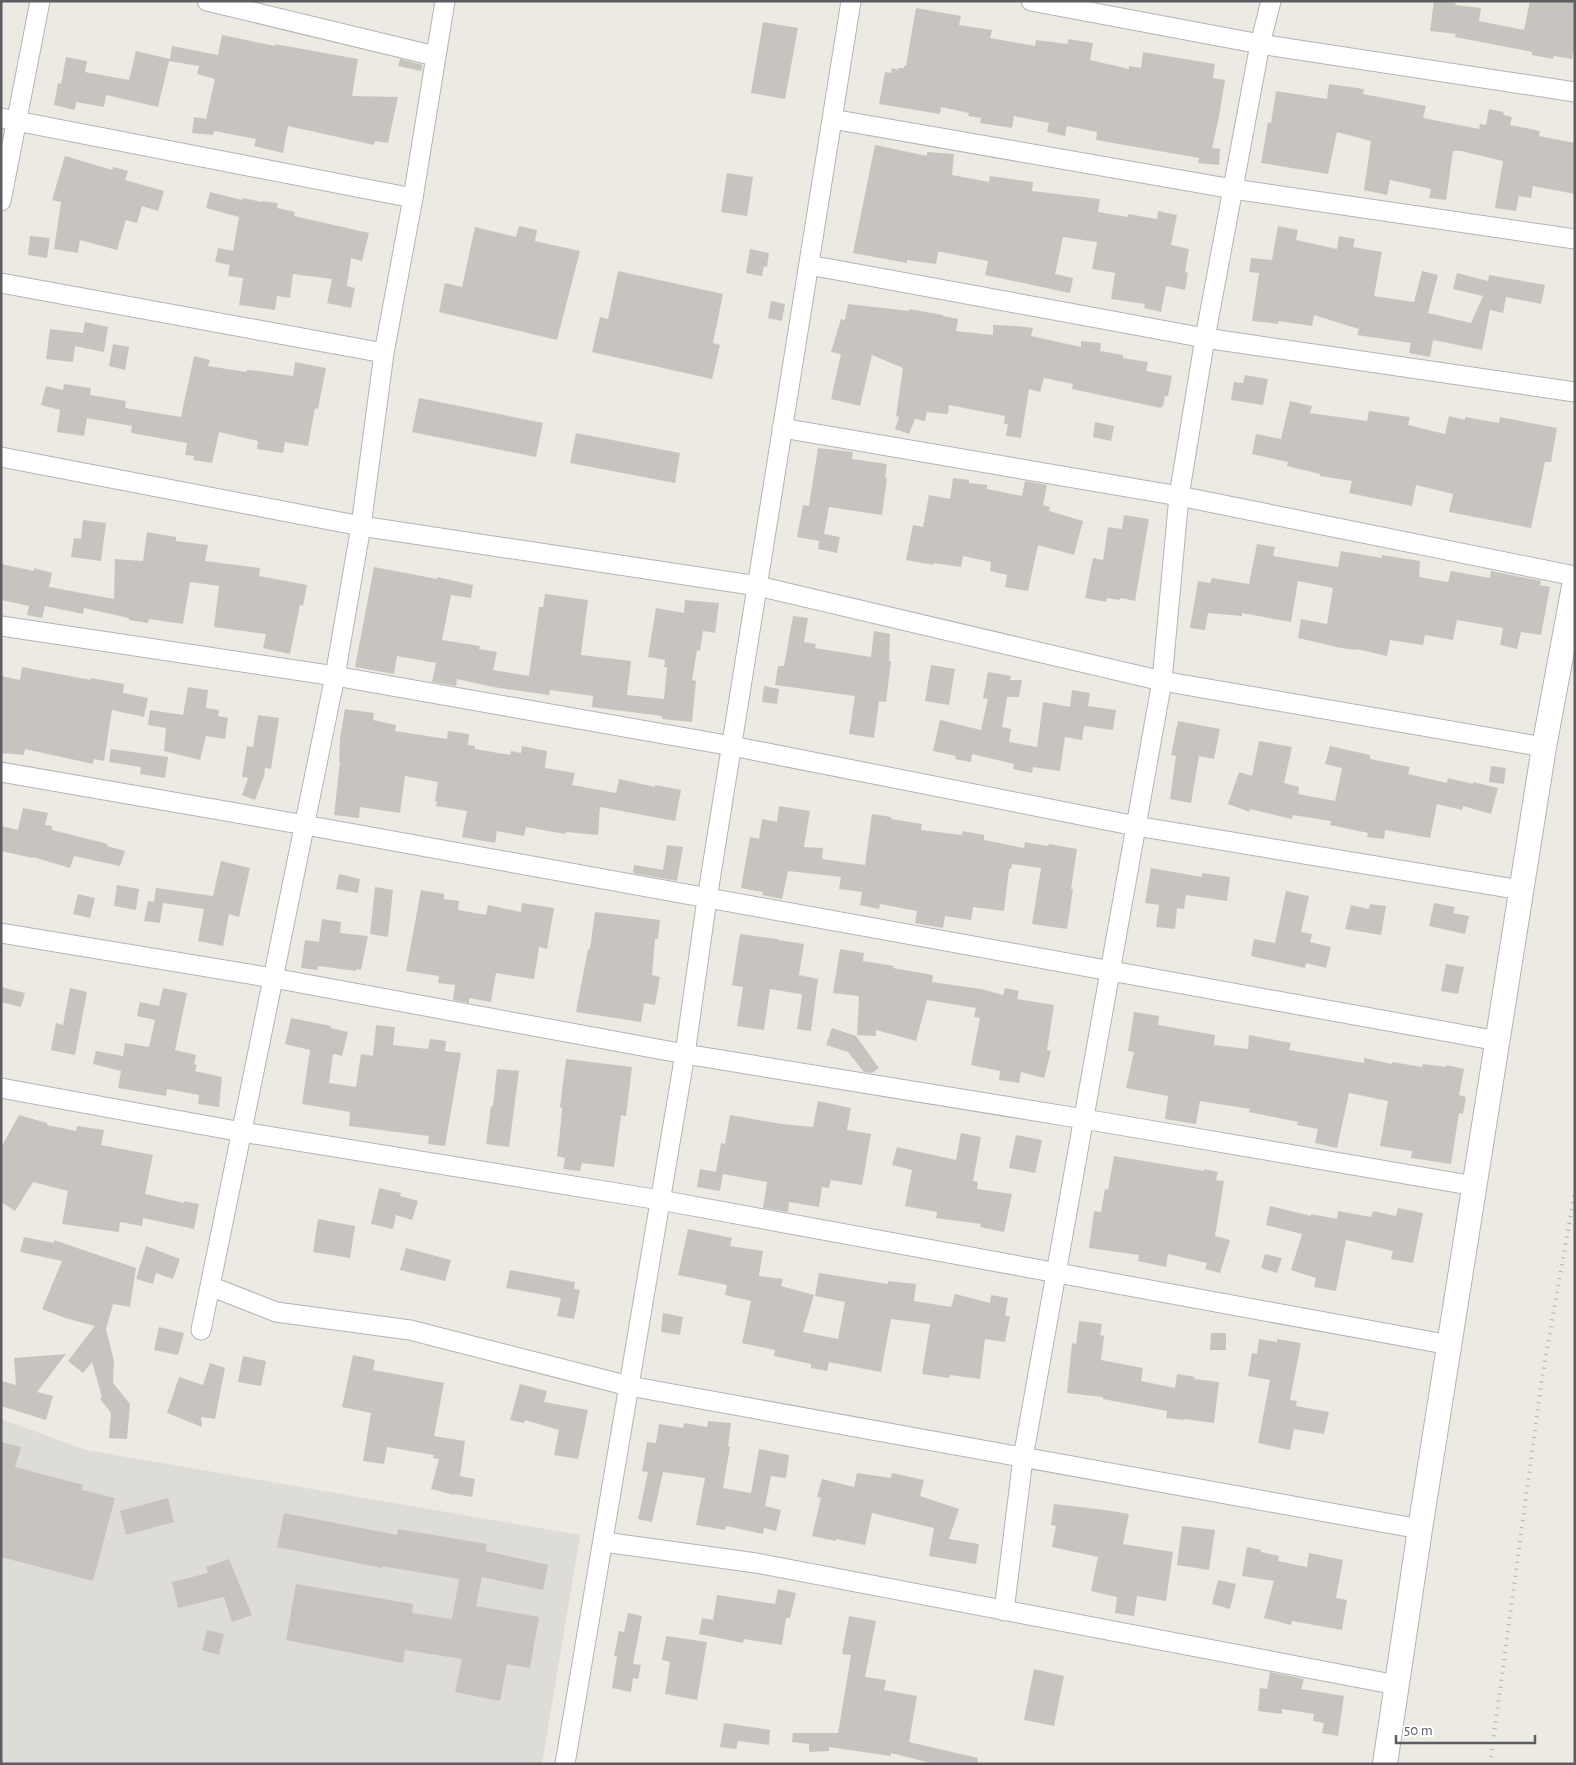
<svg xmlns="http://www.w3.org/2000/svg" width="1576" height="1765" font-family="'Alegreya Sans',sans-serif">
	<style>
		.industrial { fill: #dedcd7 }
		.building { fill: #c7c4c0 }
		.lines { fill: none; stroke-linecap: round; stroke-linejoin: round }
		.minor-casing { stroke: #b3b4b8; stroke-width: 21 }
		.tertiary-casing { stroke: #b3b4b8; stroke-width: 26 }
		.minor { stroke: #fff; stroke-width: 19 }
		.tertiary { stroke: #fff; stroke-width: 24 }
		.rail { stroke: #b1b1b2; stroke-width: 4; stroke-dasharray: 1 6; stroke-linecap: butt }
	</style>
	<rect width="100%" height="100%" fill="#eceae2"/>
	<!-- industrial -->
	<path class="industrial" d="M1,1419l85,31 494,85 -38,229h-541z"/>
	<!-- building -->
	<path class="building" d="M1434,1l22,2 -1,2 26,3 -2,13 45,9 6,-29h45v42l-3,16 -18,-3 -1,3 -21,-4v-3l-77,-15 1,-3 -26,-3z
		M916,8l45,8 -2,9 33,5 -2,8 45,8 1,-6 32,4v-5l25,4 -3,17 39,9v-3l12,2 2,-16 72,12 -2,14 12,2 -6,37 -7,31 8,1 -1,16 -21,-2 1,-5 -103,-18 1,-8 -30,-6 -2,10 -18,-4 2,-9 -35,-7 -2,12 -32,-5 1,-5 -13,-2 1,-3 -28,-6 -1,7 -61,-10 6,-32 6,1 1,-5 6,2v-2h6v-2h2z
		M763,22l35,6 -13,71 -34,-6z
		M222,35l53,11v-2l83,15 -6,37 46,1 -10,46 -13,-2 -1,4 -86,-19 -5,27 -29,-7 2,-7 -42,-8 -1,4 -21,-2 2,-16 12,2 9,-40 -18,-5 2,-8 -30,-5 -11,46 -52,-12 -2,12 -28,-5 -1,8 -21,-5 4,-22 3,1 5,-27 21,4 -2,11 44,8 7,-29 34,8 2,-13 46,9z
		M400,59l23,6 -2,6 -23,-5z
		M1329,84l35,5 -1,5 63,12 -3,12 56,11 1,-5 6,1 3,-16 14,3 1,3 8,2 -2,8 30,6 -1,5 36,7v51l-42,-8 -2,12 -12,-2 -3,15 -21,-3 8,-47 -42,-10h-8l-7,49 -17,-2 2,-9 -41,-9 -3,15 -23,-5 7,-49 -34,-9 -9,42 -67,-11 7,-41 3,1 5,-32 51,8z
		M875,145l52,11v-4l27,2 -2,21 37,7 1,-6 43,6 -1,9 68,8 -2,13 30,5v-3l29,5 1,-8 19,4 -6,30 18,4 -4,23 3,1 -3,17 -19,-4 -5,26 -17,-4 1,-4 -34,-5 4,-26 -23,-4 5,-27 -34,-5 -8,37 18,4 -3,15 -85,-18 3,-14 -46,-9h-4l-2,12 -29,-4v3l-54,-10z
		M65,156l47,14 1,-3 15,4 -3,9 39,11 -6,20 -16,-5 -5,17 -11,-3 -9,30 -37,-10 -2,13 -24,-4 7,-47 -9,-2z
		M727,173l26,4 -6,39 -26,-4z
		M210,192l32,8 1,-2 19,4v-1l16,2 -1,5 18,4 -1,4 75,17 -7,28 -11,-3 -4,28 8,2 -4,20 -24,-5 5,-24 -39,-5 -3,24 -13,-2 -2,14 -36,-5 4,-27 -15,-2 2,-11 -15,-3 3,-14 15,3 6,-34 -33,-9z
		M519,226l18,4 -2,11 45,10 -23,89 -118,-28 6,-29 17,4 13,-60 41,10z
		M1278,226l20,4 -2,10 41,9 2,-13 16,3 -2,8 29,5 -8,44 40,6 8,-31 16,4 -10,38 43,10 12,-27 -30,-7 4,-16 31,8 1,-6 56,10 -4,19 -35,-7 -3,16 -13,-3 -8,40 -49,-10 -3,17 -21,-4 2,-10 -54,-8 2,-6 -45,-14 -2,11 -33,-5 -1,3 -26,-3 7,-48 -10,-1 2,-14 21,2z
		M30,236l20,2 -3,20 -19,-3z
		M750,249l19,4 -2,14 -3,-1 -2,10 -16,-3z
		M618,271l105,23 -10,49 7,2 -8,34 -120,-27 8,-35 8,2z
		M771,301l14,3 -3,17 -14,-3z
		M848,304l61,7v-2l34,6v1l15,3 -2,12 37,4v-10l24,1 16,2 -2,8 50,11v-6l20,2 -1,8 23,4v3l25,4 -2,9 26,5 -4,20h-3l-2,11 -2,-1v2l-89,-19 1,-5 -29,-6 -4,14 -11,-3 -8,49 -15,-2 2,-12h-4l1,-8 -56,-11 -1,9 -21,-2 -2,9 -10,-2 -6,15 -14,-5 4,-12 -3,-1 7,-48 -31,-13 -12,51 -29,-7 10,-45 -10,-2 10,-33 4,1z
		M85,322l23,5 -4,25 -29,-6 -2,16 -27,-3 4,-30 33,4z
		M113,344l16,3 -4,23 -16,-4z
		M194,356l16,4 -2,6 38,6 1,-2 12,1 34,5 2,-14 31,6 -8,41 -3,-1 -7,38 -23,-4 -2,11 -26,-4 1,-8 -39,-9 -7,31 -19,-3 1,-4 -9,-1 2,-12 -56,-10 1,-7 -45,-8 -3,18 -27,-4 3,-22 -19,-5 5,-19 17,4 1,-6 27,4 -1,7 36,6 -1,7 56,9z
		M1245,375l23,4 -5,26 -32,-5 3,-18 9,1z
		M419,398l124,25 -7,34 -124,-25z
		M1290,401l22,5 -2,7 57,8 2,-10 41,6 -2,8 37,9 4,-18 16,4v-3l34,6 1,-6 57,11 -6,34h-6l-14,66 -82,-16 4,-18 -37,-9 -4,21 -63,-13 3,-12 -32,-5v-2l-33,-8 1,-4 -36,-8 4,-20 25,5z
		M1095,422l19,4 -3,15 -18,-4z
		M576,433l104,20 -5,30 -105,-20z
		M818,448l35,4 -1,7 35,5 -2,14h2l-5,37 -53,-8 -5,27 16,3 -3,16 -19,-4 1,-8 -22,-4 6,-32 6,1z
		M953,478l16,2v3l18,2v4l35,7 3,-15 22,4 -4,20 7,2 -1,4 34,10 -9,34 -36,-10 -10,46 -23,-4 2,-12 -17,-4 1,-9 -28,-6 -2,11 -27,-4v2l-28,-5 7,-35 10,2 6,-32 21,4z
		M1124,515l25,4 -14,82 -14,-3 -2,2 -12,-2 -1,4 -21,-4 8,-40 10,2 5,-33 14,2z
		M83,520l23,3 -5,38 -30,-4 3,-19 7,1z
		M147,532l29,5v4l32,4 -3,16 55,7 -1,8 48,9 -4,21 -3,-1 -10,49 -27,-6 3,-14 -52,-7 5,-41 -29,-4 -7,42 -34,-5 -1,4 -19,-3v-2l-45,-10 -1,6 -38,-8 -3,12 -15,-3 2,-9 -28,-6v-36l33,7v-3l18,5 -3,14 65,12 1,-40 28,2z
		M1257,544l18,3 -2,9 65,11 3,-16 41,7v-3l38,6 -1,16 29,5 3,-11 39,7 1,-7 50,10 -1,4 10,2 -9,48 -20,-3 -4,17 -17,-4 3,-17 -46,-8 -4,20 -28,-5 -2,10 -33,-5 -3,16 -30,-7 -1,1 -15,-2 -43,-10 3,-19 26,5 6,-36 -35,-7 -7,41 -49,-9v3l-34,-3 -3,17 -15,-2 8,-47 12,2 2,-5 37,6z
		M374,567l63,12v-2l36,8 -2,13 -20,-3 -9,45 38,6 -1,3 18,3 -4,18 36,6 10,-69h4l2,-13 43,6 -7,55 50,6 -4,34 37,4 3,-32h-3l1,-7 -17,-3 8,-49 28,5 1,-13 34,3 -4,30 -12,-2 -3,20 -3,-1 -5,30 4,1 -4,41 -30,-3v-3l-70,-9 1,-11 -43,-6 -1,5 -56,-8 -36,-8 -1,7 -24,-4 4,-19 -39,-7 -3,18 -39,-7z
		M793,616l15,2 -4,24 12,2 -1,4 56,9 3,-26 16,3 -1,27h2l-5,41 -7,-1 -5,37 -25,-4 6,-38 -80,-11 3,-19h6z
		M931,665l24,4 -6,36 -24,-4z
		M22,667l69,13v-2l33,6 -1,9 25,5 -4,19 -32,-7 -8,51 -10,-2 -1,5 -68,-15 -1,6 -23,-2v-77l19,4z
		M988,672l23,4 -1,4h12l-3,17h-12l-5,30 9,2 -2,13 28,5 6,-45 27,5 2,-17 18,3 -2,13 28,4 -3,20 -29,-4 -2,14 -17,-3 -5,34 -27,-4 -1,6 -19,-4 1,-5 -42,-10 -1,8 -16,-3 1,-3 -23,-5 7,-31 41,10 7,-31 -5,-1z
		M764,686l15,3 -2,15 -15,-2z
		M188,687l20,3 -2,18 13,2 -1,6 10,2 -3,21 -19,-3 -6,24 -36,-9 2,-23 -18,-3 2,-15 33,5z
		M345,709l29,4 -1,7 23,5 -1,6 52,8 1,-8 21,3 -1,11 7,1v3l35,6 1,-4 10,2 1,-7 25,5 -2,17 30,5 -3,12 44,8 3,-14 36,8v-2l26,5 -6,31 -75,-14 -2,28 -32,-3 -1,2 -39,-7 -2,9 -27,-5 -2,12 -33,-6 5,-26 -31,-5 1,-5h-2l3,-19 -33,-6 -5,37 -40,-6 -1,11 -25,-3 6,-53h-1l1,-24z
		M258,715l21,3 -8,51 -6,-1 -1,8 -9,24 -13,-5 6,-17 -6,-1 5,-31 6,1z
		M1178,721l42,8 -6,30 -15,-3 -8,47 -21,-4 6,-43 -5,-1z
		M1259,741l33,6 -8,36 15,4 -1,7 37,7 7,-33 -17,-4 5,-18 40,9v4l40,8 -2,7 39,9 1,-5 25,6v-2l25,6 -7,26 -28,-8 -1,4 -25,-6 -7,34 -45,-8 -1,9 -17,-2 1,-4 -38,-8 1,-4 -38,-6 -1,4 -42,-10v3l-22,-8 11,-32 13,4z
		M111,749l57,8 -3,21 -25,-4 1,-7 -32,-5z
		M1491,766l15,2 -2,16 -15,-2z
		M779,806l31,5 -6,36 19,1 -1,11 43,6 7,-51 19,3v2l31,5 -1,6 41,5 1,-4 21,4v5l40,8 1,-6 23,4 1,-2 28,5 -6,40h2l-6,40 -35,-5 9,-56 -29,-4 -1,5h-2l-5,42 -31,-4 -2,13 -26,-4 -2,12 -28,-5 2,-12 -37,-7 -1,5 -19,-4 2,-13 -23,-3 2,-12 -53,-6 -6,28 -20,-4 1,-3 -22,-4 9,-51 9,2 3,-20 15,3z
		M23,808l25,5 -3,12 7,1v4l56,14 -1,2 18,5 -5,15 -46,-10 -4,12 -37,-11v1l-32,-7v-25l17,4z
		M667,845l16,2 -6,34 -44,-8 1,-8 29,5z
		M221,861l29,7 -11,49 -10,-3 -6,32 -25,-5 6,-32 -41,-6 -3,20 -16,-2 4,-20 13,2 -7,-1 2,-14 57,8z
		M1151,868l51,9v-4l28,4 -3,24 -41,-6 -2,14 -7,-1 -2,21 -19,-2 3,-22 -14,-2z
		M339,874l21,5 -2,14 -22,-4z
		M117,885l22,4 -3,21 -22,-4z
		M375,887l18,3 -5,47 -18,-3z
		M421,890l23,4v5l15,2 -1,9 28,5 2,-10 33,7 1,-9 32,5 -7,41 -8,-2 -5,32 -38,-6 -5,29 -22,-4v5l-16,-3 2,-15 -17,-2 1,-7 -33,-5z
		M1286,891l23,5 -8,36 11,2 -2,8 21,5 -5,21 -20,-5 -1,5 -54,-12 3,-17 21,4z
		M78,894l17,4 -5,20 -17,-4z
		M1434,903l21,4 -2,6 16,3 -4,18 -36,-8z
		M1370,904l16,2 -5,29 -36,-6 6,-24 18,4z
		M595,912l65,8 -2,19h-3l-3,36 8,2 -5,28 -11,-2 -3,19 -65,-10 12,-63h2z
		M322,919l19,3 -1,11 28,3 -7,34 -5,-1v2l-38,-5 -1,4 -16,-2 4,-28 14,2z
		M740,934l38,5v1l26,4 -5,31 19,4 -7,52 -14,-2 5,-34 -2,-1 -30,-5 -6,41 -27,-4 6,-39 -11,-2z
		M840,949l24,4 -1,8 31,5 -1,2 40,7 -1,7 49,7 22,6 2,-7 14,3 -2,8 37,6 -7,45 4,1 -7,27 -23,-6 -2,11 -20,-3 1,-9 -29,-6 9,-47 -6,-1 2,-9 -49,-8 -11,41 -40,-11v6l-19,-1 2,-39 -26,-3z
		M1446,964l18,3 -6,27 -17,-3z
		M1,987l24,6 -4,14 -20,-5z
		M70,988l17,4 -12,63 -24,-5 5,-27 7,2z
		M163,988l24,5 -12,57 21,5 -2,9 3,1 -2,6 27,6 -3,30 -21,-3 1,-9 -32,-6 -1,7 -48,-8 3,-17 -28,-7 3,-13 27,5 2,-13 24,4 6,-27 -18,-4 3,-14 19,4z
		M1134,1012l25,4 -1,9 57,10 -1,10 34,4 1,-14 42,8 -2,7 75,13v-5l28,6v-2l30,5 1,-3 23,3v-2l18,4 -5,26 7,2 -3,17 -4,-1 -8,51 -40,-6 1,-7 -32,-5 8,-45 -39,-8 -12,55 -22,-5 3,-14 -21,-4 1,-3 -49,-10 1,-3 -50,-8 -4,23 -31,-5 3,-23 -42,-8 8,-36 -6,-1z
		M291,1018l40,8 -1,2 18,4 -6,24 -9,-2 -4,29 27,4 5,-33 12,2 3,-31 19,2 -2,18 35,4 2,-10 16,2 -1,10 16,2 -16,93 -17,-2 1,-8 -80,-10 1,-14 -48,-8 8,-54 -25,-6z
		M832,1028l24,8 23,32 -7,5 -8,-1 -16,-20 -22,-7z
		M566,1059l66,8 -6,49 -5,-1 -7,52 -32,-4 -2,8 -17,-2 2,-11 -8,-2 3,-24 2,-24 -2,-1z
		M497,1069l22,2 -10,76 -23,-3 5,-38h2z
		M818,1101l33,7 -4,22 24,4 -9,51 -31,-5 -2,8 -7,-1 -3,20 -30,-5 -1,10 -25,-4 4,-26 -44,-8 -3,17 -23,-4 3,-18 16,3 5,-29 4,1 5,-29 52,9 31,3z
		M19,1115l28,8v2l29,6 1,-5 27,4 -3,15 52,10 -8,39 39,9v-2l15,3 -5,25 -51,-11 -1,8 -22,-4 -1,10 -57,-8 6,-33 -35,-9 -18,29 -14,-9v-54z
		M961,1133l20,4 -8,44 5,1 -1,7 35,5 -8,38 -24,-5 1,-3 -45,-6 1,-6 -32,-6 7,-36 -20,-5 5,-18 59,13z
		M1016,1135l26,5 -7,33 -26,-5z
		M1114,1156l90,15v-2l14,3 -2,8 8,1 -9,55 15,4 -10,33 -15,-4 2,-6 -39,-9 -2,13 -28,-6 1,-6 -50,-7 5,-37 7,1 4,-23 3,1z
		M379,1188l22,5 -1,3 18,5 -6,19 -16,-5 -3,14 -22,-5z
		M1270,1206l41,10v-2l26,5 1,-8 33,6 2,-6 23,5 2,-8 25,5 -10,50 -22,-4 2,-8 -47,-11 -10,51 -22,-4 2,-9 -25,-8 11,-36 -36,-9z
		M318,1219l37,7 -5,32 -37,-6z
		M688,1229l44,9 -2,8 33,5 -4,25 24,3 -2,7 33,9 -11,37 35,7 7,-37 -30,-6 4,-23 69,11v-3l28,3 -2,17 37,6 4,-13 35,9 1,-8 17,3 -3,18h5l-5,26 -20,-3 -5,40 -30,-4 -1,3 -27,-4 8,-50 -39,-5 -10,53 -52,-10 -2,9 -16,-3v-4l-37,-8 1,-6 -33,-7 9,-42 -26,-6 2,-10 -49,-10z
		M24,1237l30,6v-3l82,28 -6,39 -17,-3 -7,25 8,32 -1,22 17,21 -3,35 -18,-1 2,-25 -11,-14 2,-2 -10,-35 -9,11 -15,-12 27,-35 -30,-8 -23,-9 20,-48 -42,-9z
		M146,1246l34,13 -7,20 -17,-6 -3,11 -17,-5z
		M406,1248l45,12 -6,21 -45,-11z
		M1265,1254l17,4 -5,15 -16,-5z
		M510,1270l65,12 -1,7 6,1 -6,29 -17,-3 4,-18 -55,-10z
		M663,1313l20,4 -3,18 -19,-3z
		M1079,1321l23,3 -2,11 4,1 -3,24 42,8 -2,13 34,7 2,-14 18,3 -1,2 25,3 -5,41 -30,-4v1l-18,-2 1,-7 -64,-12v-2l-36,-4 5,-50 4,1z
		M159,1327l25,6 -6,22 -24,-5z
		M1211,1333h15v17h-16z
		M1259,1339l18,3v-3l24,4 -11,57 7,1 -1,5 33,6 -5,22 -30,-5 -4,21 -32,-7 12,-63 -22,-4 4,-23 5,1z
		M66,1354l-29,38 16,4 -7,24 -45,-14v-25l15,4 -2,-27z
		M353,1355l22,5 -2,10 71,13 -10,53 31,5 -5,35 15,3 -3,18 -17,-3 -1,1 -23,-6 8,-30 -6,-1 1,-3 -47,-8 -3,17 -21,-3 8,-48 -29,-6z
		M243,1356l23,5 -5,25 -23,-4z
		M210,1363l15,5 -10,51 -14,-2 1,10 -35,-14 12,-36 24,8z
		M520,1384l27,7 -3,11 44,8 -10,49 -24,-4 5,-25 -34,-10 -1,3 -14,-3z
		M708,1421l23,2 -3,23 2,1 -7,41 28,5 8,-44 30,6 -3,23 -15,-2 -6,30 16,4 -5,21 -12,-3 -1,6 -37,-8 -1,4 -29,-5 9,-47 -42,-6 -11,50 -14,-3 10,-47 -6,-1 5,-29 9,1 3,-19 24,4 1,-5 23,4z
		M1,1442l20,5 -6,20 68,18 -1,5 33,8 -22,83 -92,-24z
		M857,1473l34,5 1,-5 32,7 -4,16 39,13 -10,30 30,5 -3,20 -47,-8 5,-28 -62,-15 -7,32 -29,-6v2l-24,-5 9,-38 -4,-1 5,-18 32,8z
		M168,1498l6,24 -48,13 -6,-24z
		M1054,1504l51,6 24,4 -6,30 50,8 -7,49 -29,-5 -3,20 -19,-3 2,-16 -26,-6 7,-34 -46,-10 4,-21 -5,-1z
		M284,1513l113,22 1,-6 89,15 -1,7 62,14 -5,25 -61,-13 -6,29 63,11 -9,51 -23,-4 -7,37 -45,-9 7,-33 -57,-9 -2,13 -117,-23 10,-56 117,20 -1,9 40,6 7,-40 -77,-13v2l-105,-21z
		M1182,1526l33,4 -6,40 -32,-5z
		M1247,1547l14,3v2l18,4 -1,5 29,6 2,-14 34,7 -7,38 11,2 -5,30 -50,-9 -1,4 -27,-7 10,-37 -32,-5z
		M229,1559l23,56 -20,7 -8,-25 -46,11 -6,-26 36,-9 -2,-6z
		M1218,1580l18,4 -6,25 -18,-5z
		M778,1589l18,4 -6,25h-4l-4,27 -38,-6 -1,4 -44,-9 3,-16 11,2 4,-25 58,9z
		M628,1613l14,3 -9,48 8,1 -3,14 -5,-1 -2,14 -19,-4 5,-32h-3l5,-25 5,1z
		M849,1616l27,5 -11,56 21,3 -2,10 33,6 -8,46 69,16 -1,6h-42l-44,-11v3l-62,-9v4l-20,1v-8l-17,-2 1,-9h45l13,-78 -9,-1z
		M207,1630l17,4 -5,21 -17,-5z
		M666,1636l41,6 -10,58 -32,-6 5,-32 -8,-2z
		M1034,1669l30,7 -10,50 -30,-6z
		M1270,1672l34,7 -3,10 43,7 -6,40 -16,-3 2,-10 -11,-2 1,-7 -32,-5v5l-24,-3 2,-23 7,1z
		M724,1723l46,7 -1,15 -31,-4 -2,8 -16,-2z"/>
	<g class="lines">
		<defs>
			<path id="minor" d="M207,1l228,55
				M1031,1l229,43 315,48
				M1,118l412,80
				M832,119l401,70 342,50
				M1,201l39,-200
				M809,265l396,73 370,54
				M1,283l383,70
				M782,428l397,68 396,80
				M1,457l360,69 397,60 404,95 382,66
				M1,626l334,50 397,70 404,80 385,64
				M1,772l304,53 1193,216
				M1,933l272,45 412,76 399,65 391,67
				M1,1088l241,44 418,68 790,145
				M210,1286l66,26 134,18 219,56 791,143
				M201,1330l134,-654 26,-150 23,-173 29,-155 32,-197
				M604,1542l152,21 641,122
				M1004,1611l19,-153 139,-777 17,-185 26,-158 55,-294 11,-43
				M565,1764l120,-710 22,-155 144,-898"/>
			<path id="tertiary" d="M1385,1764l35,-235 124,-782 31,-166"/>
		</defs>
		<!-- minor casing -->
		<use href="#minor" class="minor-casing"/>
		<!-- tertiary casing -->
		<use href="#tertiary" class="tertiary-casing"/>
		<!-- minor -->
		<use href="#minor" class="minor"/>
		<!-- tertiary -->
		<use href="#tertiary" class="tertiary"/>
		<!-- rail -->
		<path class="rail" d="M1490,1764l52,-386 33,-187"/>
	</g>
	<!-- border -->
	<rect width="1576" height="1765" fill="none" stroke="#5b5d62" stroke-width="5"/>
	<!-- scale -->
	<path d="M1396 1735v8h139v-8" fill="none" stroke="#5b5d62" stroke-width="2.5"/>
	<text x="1404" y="1735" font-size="15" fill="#5b5d62" stroke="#ffffff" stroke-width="4" paint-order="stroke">50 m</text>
</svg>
